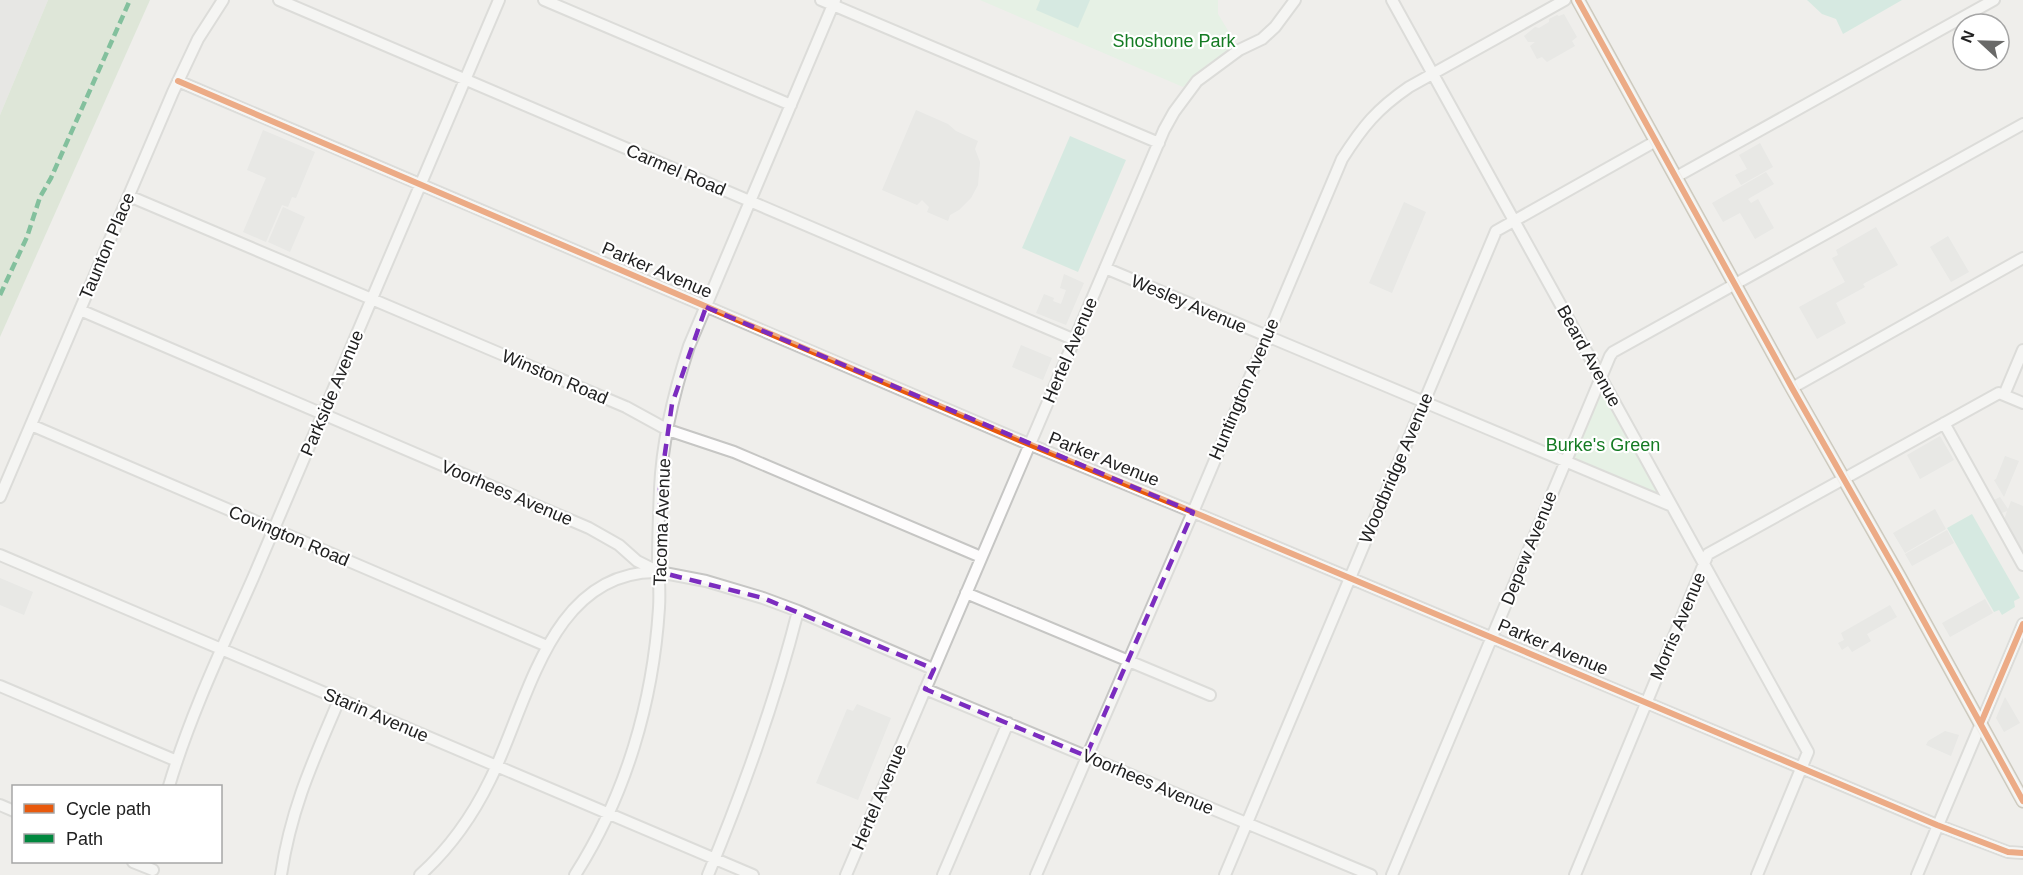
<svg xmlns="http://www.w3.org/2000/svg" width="2023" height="875" font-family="Helvetica,sans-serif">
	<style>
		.residential { fill: #dededc }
		.forest { fill: #cadcc2 }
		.park { fill: #dbf3dd }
		.pitch { fill: #b9e3d4 }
		.parking { fill: #dfdfde }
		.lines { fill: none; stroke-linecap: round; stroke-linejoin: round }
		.minor-casing { stroke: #c6c6c4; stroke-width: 14 }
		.major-casing { stroke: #a59d88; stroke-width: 15 }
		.minor { stroke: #fdfcfc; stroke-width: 10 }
		.major { stroke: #f1ede8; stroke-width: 12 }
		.quiet { stroke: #00873e; stroke-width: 4.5; stroke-dasharray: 9 4.5; stroke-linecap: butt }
		.cycleway-casing { stroke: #fff; stroke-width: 10 }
		.cycleway { stroke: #e8590c; stroke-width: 6 }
		.marked { fill: none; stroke: #7b2cbf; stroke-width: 4.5; stroke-dasharray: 12 8; stroke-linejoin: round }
		.labels { text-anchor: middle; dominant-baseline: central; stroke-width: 4.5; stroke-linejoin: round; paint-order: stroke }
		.park-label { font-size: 18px; fill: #147b23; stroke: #fff }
		.street-label { font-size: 18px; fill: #212121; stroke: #fff }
	</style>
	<rect width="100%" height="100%" fill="#efeeeb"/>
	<!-- residential -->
	<path class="residential" d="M0,0h48l-48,115z"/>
	<!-- forest -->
	<path class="forest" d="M48,0h102l-150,337v-222z"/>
	<!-- park -->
	<path class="park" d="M980,0h238v14l20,33 -29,16 -26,24z
		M1600,388l61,108 -90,-37z"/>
	<!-- pitch -->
	<path class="pitch" d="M1040,0h50l-12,28 -42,-18z
		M1807,0h95l-59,34 -7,-15 -14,-5z
		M1070,136l56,24 -48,112 -56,-24z
		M1972,514l48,84 -6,3 1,6 -13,8 -3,-5 -5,2 -47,-84z"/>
	<!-- parking -->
	<path class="parking" d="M1564,14l13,23 -5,4 3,5 -28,16 -5,-5 -5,2 -7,-13 5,-4h-7l-4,-6 11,-9 4,1 10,-6v-3l8,-4 2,1z
		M916,110l32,14 8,7 22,10 -3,8 5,13 -2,23 -7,13 -12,12 -9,5 -2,6 -21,-9 2,-5 -7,-7 -5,5 -35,-15z
		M263,130l52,22 -19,46 -4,-1 -4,10 -6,-2 -16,37 -23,-10 23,-54 -19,-8z
		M1760,143l13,24 -32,18 -6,-10 12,-6 -8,-14z
		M1766,172l8,12 -26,15 3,4 7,-4 16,29 -19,11 -15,-26 -17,9 -11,-19z
		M1404,202l22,10 -34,81 -23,-10z
		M283,207l22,10 -15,35 -22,-10z
		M1876,227l22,38 -35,19 2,3 -29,16 10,20 -29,16 -18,-32 46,-25 -13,-24 6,-3 -2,-5z
		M1948,236l21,36 -18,10 -21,-35z
		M1064,274l20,9 -18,42 -30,-12 8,-19 10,4 -1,3 8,3 5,-14 -6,-2z
		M1021,345l31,13 -9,22 -31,-13z
		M1940,436l14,24 -34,19 -13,-24z
		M2005,456l14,5 -15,36 -10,-17 2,-1z
		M2000,497l8,12 3,-8 12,5v49l-19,-35 3,-9 -5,2 -8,-13z
		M1935,509l11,20 -41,24 -12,-20z
		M1947,530l7,13 -42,23 -7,-12z
		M0,578l33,14 -9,23 -24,-10z
		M1985,599l8,14 -43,24 -8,-14z
		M1890,605l7,12 -30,17 4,7 -19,11 -4,-6 -6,4 -4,-7 6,-3 -3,-7z
		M2005,697l15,26 -16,9 -8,-14z
		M857,704l34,14 -33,82 -42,-17 31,-74 6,2z
		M1945,731l14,4 -8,21 -25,-11 2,-4z"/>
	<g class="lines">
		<defs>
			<path id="minor" d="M279,0l796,340
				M544,0l247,105
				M821,0l338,143
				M1392,0l416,752 -51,123
				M178,81l841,359 174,72 744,313 71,27 15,1
				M1676,177l318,-177
				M129,196l497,211 42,23 66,22 247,105
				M1105,268l567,238
				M80,310l509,218 30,17 18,16 22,11 47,9 57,17 35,13 135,58
				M1792,388l231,-130
				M2004,395l19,-45
				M1944,423l79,142
				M31,425l516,221
				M0,497l173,-405 25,-53 25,-39
				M0,555l753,320
				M966,593l244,102
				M0,686l177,75
				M925,689l446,186
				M169,786c21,-71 54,-140 84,-208l246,-578
				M0,805l14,6
				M133,862l20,8
				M281,875c10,-67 32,-114 58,-175
				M420,875c30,-27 52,-58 70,-95 38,-76 59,-207 165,-208
				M575,875c51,-80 78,-173 84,-267 1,-15 0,-31 -1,-46 0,-24 1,-49 2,-73 2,-48 14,-97 29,-143l146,-346
				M708,875c36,-87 67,-173 90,-264
				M846,875l318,-745 10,-18 23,-31 42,-31 23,-11 13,-12 20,-27
				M943,875l65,-152
				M1036,875l157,-363 149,-353c21,-33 35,-50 67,-72l156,-87
				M1225,875l271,-644 160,-90
				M1392,875l218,-519 3,-4 410,-228
				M1575,875l133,-321 291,-161 24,10
				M1917,875l106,-251"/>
			<path id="major" d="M1578,0l214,388 107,188 124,225"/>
		</defs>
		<!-- minor casing -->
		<use href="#minor" class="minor-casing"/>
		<!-- major casing -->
		<use href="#major" class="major-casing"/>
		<!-- minor -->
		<use href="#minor" class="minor"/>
		<!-- major -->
		<use href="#major" class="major"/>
		<!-- quiet -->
		<path class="quiet" d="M0,295l27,-58 13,-40 11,-19 79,-178"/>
		<defs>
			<path id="cycleway" d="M1578,0l214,388 107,188 124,225
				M178,81l841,359 174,72 744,313 71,27 15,1
				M1981,723l42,-99"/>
		</defs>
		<!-- cycleway casing -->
		<use href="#cycleway" class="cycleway-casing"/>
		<!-- cycleway -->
		<use href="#cycleway" class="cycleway"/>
	</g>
	<!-- marked area -->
	<path d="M0 0H2023V875H0ZM706,307l487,205 -107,244 -161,-67 9,-20 -171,-71 -104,-26 1,-84 12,-84z" fill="#efeeeb" fill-opacity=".55" fill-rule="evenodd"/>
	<path class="marked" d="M706,307l487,205 -107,244 -161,-67 9,-20 -171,-71 -104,-26 1,-84 12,-84z"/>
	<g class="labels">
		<!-- park labels -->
		<g class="park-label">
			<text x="1174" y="41">Shoshone Park</text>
			<text x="1603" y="445">Burke's Green</text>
		</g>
		<!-- street labels -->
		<g class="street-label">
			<text transform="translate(676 170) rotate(23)">Carmel Road</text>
			<text transform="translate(107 246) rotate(-67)">Taunton Place</text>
			<text transform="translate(657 270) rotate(23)">Parker Avenue</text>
			<text transform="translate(1189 304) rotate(23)">Wesley Avenue</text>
			<text transform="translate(1070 350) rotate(-67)">Hertel Avenue</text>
			<text transform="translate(1589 356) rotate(61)">Beard Avenue</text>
			<text transform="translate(555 377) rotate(23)">Winston Road</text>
			<text transform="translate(1244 389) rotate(-67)">Huntington Avenue</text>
			<text transform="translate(332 393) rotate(-67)">Parkside Avenue</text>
			<text transform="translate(1104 459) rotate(22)">Parker Avenue</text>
			<text transform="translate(1396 468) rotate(-67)">Woodbridge Avenue</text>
			<text transform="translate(507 493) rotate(23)">Voorhees Avenue</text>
			<text transform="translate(662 522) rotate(-88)">Tacoma Avenue</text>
			<text transform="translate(289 536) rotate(23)">Covington Road</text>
			<text transform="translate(1529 548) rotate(-68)">Depew Avenue</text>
			<text transform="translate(1678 626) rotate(-67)">Morris Avenue</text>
			<text transform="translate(1553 647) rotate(23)">Parker Avenue</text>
			<text transform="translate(376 715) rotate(23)">Starin Avenue</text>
			<text transform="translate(1148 782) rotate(23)">Voorhees Avenue</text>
			<text transform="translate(879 797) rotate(-67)">Hertel Avenue</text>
		</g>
	</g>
	<!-- legend -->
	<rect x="12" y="785" width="210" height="78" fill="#ffffff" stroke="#a6a6a6" stroke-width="1.5"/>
	<rect x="24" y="804" width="30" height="9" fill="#e8590c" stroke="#a6a6a6" stroke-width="1.5"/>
	<text x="66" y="815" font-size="18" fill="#212121">Cycle path</text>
	<rect x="24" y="834" width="30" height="9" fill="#00873e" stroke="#a6a6a6" stroke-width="1.5"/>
	<text x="66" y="845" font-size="18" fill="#212121">Path</text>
	<!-- north arrow -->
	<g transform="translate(1981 42) rotate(292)"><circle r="28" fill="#ffffff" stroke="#a6a6a6" stroke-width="1.5"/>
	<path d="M0-4.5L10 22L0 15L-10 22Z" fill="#696968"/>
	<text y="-9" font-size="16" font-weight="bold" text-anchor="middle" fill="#212121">N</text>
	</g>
</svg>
